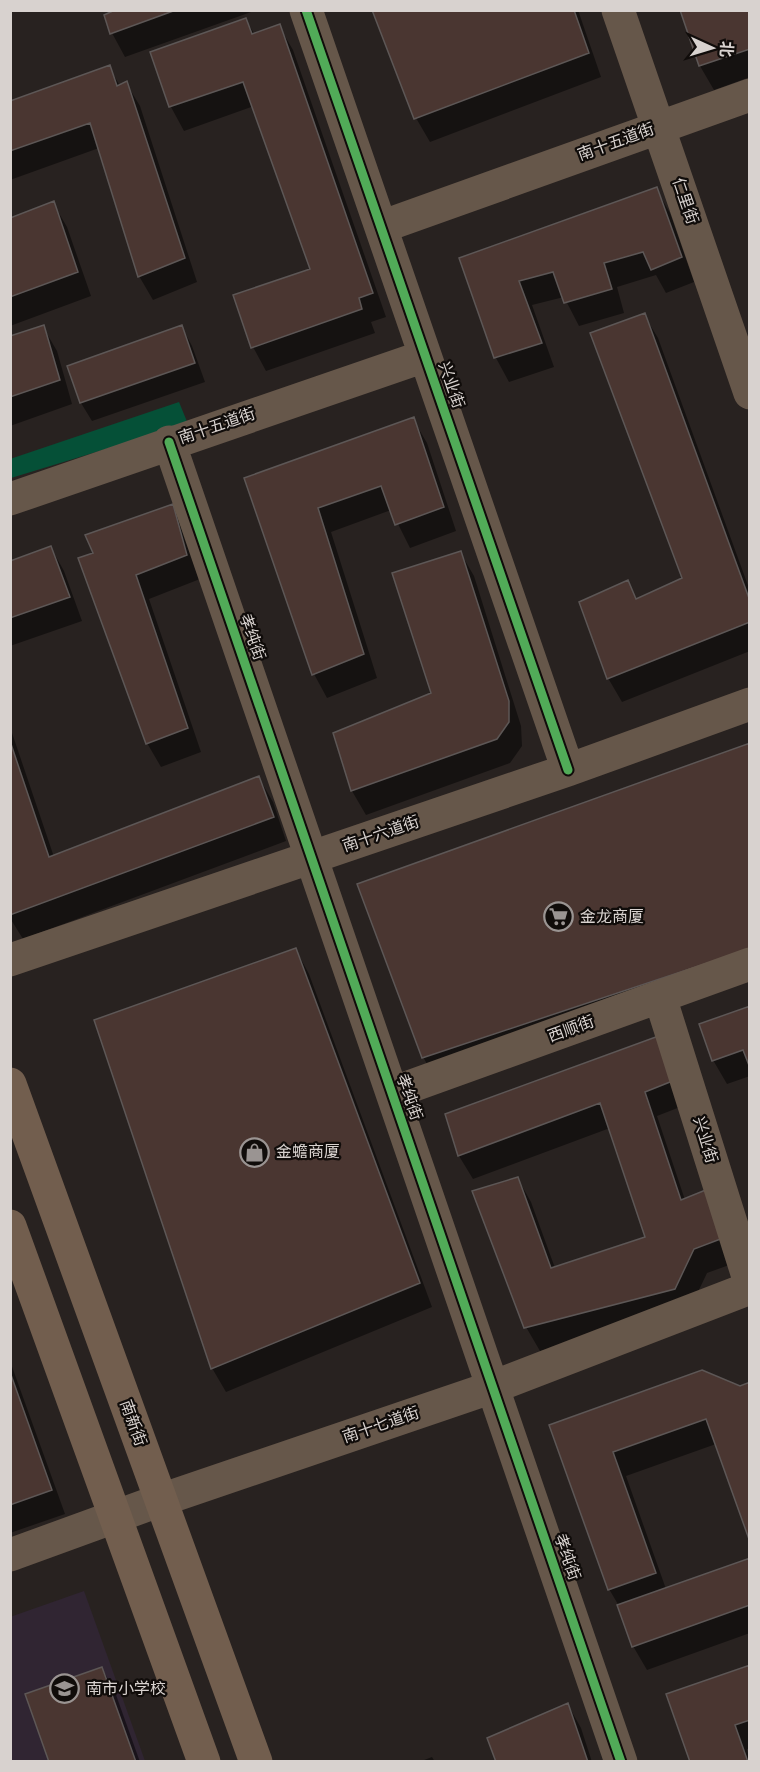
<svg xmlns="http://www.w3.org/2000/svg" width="760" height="1772" font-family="'Alegreya Sans','Noto Sans SC',sans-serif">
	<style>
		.education { fill: #302532 }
		.green { fill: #055037 }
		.shadow { fill: #0007 }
		.building { fill: #4a3631; stroke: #5d5756; stroke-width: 1.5 }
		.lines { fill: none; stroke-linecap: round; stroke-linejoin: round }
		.minor { stroke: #66574a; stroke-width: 33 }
		.major { stroke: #725e4e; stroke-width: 33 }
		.cycleway-casing { stroke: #100c0a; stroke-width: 13 }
		.cycleway { stroke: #51ab58; stroke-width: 9 }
		.labels { text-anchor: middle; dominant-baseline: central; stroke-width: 4.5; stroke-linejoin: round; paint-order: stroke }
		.street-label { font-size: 16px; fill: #d8d2cf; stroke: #100c0a }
		.poi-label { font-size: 16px; fill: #d8d2cf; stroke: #100c0a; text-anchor: start }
	</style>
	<rect width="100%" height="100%" fill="#282220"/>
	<!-- education -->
	<path class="education" d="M84,1591l61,170h-134l-1,-144z"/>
	<!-- green -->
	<path class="green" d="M179,402l9,22 -177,54 -1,-19z"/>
	<!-- shadow -->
	<path class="shadow" d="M119,10h138l-132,47 -13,-24z
		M373,10h205l23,67 -171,65 -14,-24z
		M681,10h69v67l-36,13 -14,-24z
		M246,20l9,15 24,-9 14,24 93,267 -15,5 4,11 -109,38 -13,-24 59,-77 -58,-164 -70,25 -13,-24 -19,-55z
		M109,67l11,19 6,-3 14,23 57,176 -44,18 -14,-24 -40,-128 -89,32v-77z
		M656,189l14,24 24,69 -28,11 -10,-18 -39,12 7,26 -45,13 -15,-29 -32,8 22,62 -45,15 -13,-24 -35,-99z
		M53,203l14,24 24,69 -81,30v-107z
		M644,315l14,23 92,253v60l-128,51 -14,-24 19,-96 10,18 47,-21z
		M43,327l14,24 15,53 -62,22v-88z
		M182,327l10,19 13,36 -113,39 -11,-18 -12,-36z
		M413,419l14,24 29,88 -46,17 -19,-38 -60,22 46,146 -50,20 -13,-24 -68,-195z
		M172,506l14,24 14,49 -51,20 52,153 -40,15 -14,-24 -52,-189z
		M51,548l13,23 18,50 -72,25v-84z
		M460,552l14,24 47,150 1,20 -12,17 -144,52 -14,-24 -18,-57 98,-40z
		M10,727l44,130 205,-79 14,24 13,39 -263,98 -13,-21z
		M359,885l391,92 -313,104 -14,-24z
		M296,950l13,24 123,333 -206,85 -14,-24z
		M750,1007v69l-23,8 -14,-24z
		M663,1036l30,66 -36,14 28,84 58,60 -36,13 -19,40 -148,38 -14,-24 -8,-148 13,23 24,66 92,-30 -37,-110 -137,51 -14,-23z
		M10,1361l55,153 -55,19z
		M740,1387l-24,57 -90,32 40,113 84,-29v73l-103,37 -14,-24 -14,-40 -10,-17 -58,-163z
		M750,1666v83h-3l3,13h-58z
		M102,1668l13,24 25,70h-89z
		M568,1705l13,23 11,34h-95z
		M432,1757l3,5h-16z"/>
	<!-- building -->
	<path class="building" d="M115,10h61l-66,24 -6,-19z
		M372,10h202l15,43 -175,66z
		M680,10h70v39l-51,17z
		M246,18l6,16 28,-10 93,269 -14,5 3,11 -111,39 -18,-53 77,-26 -67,-187 -74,25 -19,-55z
		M110,65l7,21 10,-5 58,177 -47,19 -48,-154 -80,28v-50z
		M657,187l25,70 -31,13 -8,-18 -39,11 8,26 -48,14 -11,-31 -34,9 23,62 -48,15 -35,-100z
		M54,201l24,71 -68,25v-79z
		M645,313l105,288v21l-143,57 -28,-77 49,-22 8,19 46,-21 -92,-245z
		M44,325l16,55 -50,17v-61z
		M182,325l13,38 -115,40 -13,-37z
		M414,417l30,90 -49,18 -14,-39 -63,22 46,146 -52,21 -68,-197z
		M173,504l14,51 -51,20 52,153 -42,16 -68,-186 15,-5 -8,-18z
		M51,546l19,51 -60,21v-57z
		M461,551l48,150v21l-12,17 -146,52 -18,-58 98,-40 -39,-120z
		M10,741l39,116 210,-81 15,41 -264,98z
		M750,743v206l-328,109 -65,-174z
		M296,948l124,335 -209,86 -117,-349z
		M750,1006v62l-7,-18 -31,11 -13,-37z
		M664,1034l16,44 -35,14 36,108 32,-13 18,48 -37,14 -19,40 -151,39 -52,-137 46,-14 33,91 94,-31 -45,-134 -142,53 -13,-42z
		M702,1370l38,16 10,-4v160l-44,-123 -93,33 43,121 -48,17 -59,-165z
		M10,1372l42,118 -42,15z
		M750,1558v47l-118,42 -15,-42z
		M750,1665v55l-15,5 13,37h-58l-24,-68z
		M102,1667l34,95h-87l-24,-68z
		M568,1703l20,59h-92l-9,-24z"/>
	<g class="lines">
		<!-- minor -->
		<path class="minor" d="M306,10l262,760
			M618,10l132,383
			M381,227l369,-132
			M169,442l452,1320
			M10,499l415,-143
			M10,960l558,-190 182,-66
			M660,997l90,286
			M392,1093l358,-129
			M10,1555l151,-55 332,-113 257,-99"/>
		<!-- major -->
		<path class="major" d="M10,1084l246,678
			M10,1226l194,536"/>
		<defs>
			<path id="cycleway" d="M306,10l262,760
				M169,442l452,1320"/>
		</defs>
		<!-- cycleway casing -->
		<use href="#cycleway" class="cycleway-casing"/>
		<!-- cycleway -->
		<use href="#cycleway" class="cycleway"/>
	</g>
	<!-- icons -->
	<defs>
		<symbol id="supermarket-ring" viewBox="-11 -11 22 22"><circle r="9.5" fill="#100c0a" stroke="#9a9492" stroke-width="1.5"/><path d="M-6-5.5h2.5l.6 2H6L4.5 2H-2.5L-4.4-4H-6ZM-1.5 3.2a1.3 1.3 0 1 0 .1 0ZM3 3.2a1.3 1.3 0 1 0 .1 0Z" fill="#9a9492"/></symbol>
		<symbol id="shop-ring" viewBox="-11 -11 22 22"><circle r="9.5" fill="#100c0a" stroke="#9a9492" stroke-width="1.5"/><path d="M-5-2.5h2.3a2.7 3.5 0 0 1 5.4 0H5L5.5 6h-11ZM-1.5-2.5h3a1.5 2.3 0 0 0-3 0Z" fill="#9a9492"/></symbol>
		<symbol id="school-ring" viewBox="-11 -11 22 22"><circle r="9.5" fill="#100c0a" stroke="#9a9492" stroke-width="1.5"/><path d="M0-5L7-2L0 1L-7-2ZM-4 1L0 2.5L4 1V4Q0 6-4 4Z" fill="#9a9492"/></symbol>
	</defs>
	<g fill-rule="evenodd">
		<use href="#supermarket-ring" x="542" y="900" width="33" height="33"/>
		<use href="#shop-ring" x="238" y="1136" width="33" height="33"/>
		<use href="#school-ring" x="48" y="1672" width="33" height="33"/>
	</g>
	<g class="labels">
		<!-- street labels -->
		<g class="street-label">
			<text transform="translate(616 142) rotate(-20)">南十五道街</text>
			<text transform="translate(685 201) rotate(71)">仁里街</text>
			<text transform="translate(451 385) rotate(71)">兴业街</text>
			<text transform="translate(217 426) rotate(-19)">南十五道街</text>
			<text transform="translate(252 637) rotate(71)">孝纯街</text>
			<text transform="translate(381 834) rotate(-19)">南十六道街</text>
			<text transform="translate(571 1029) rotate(-20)">西顺街</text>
			<text transform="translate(409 1097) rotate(71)">孝纯街</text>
			<text transform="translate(705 1140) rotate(73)">兴业街</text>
			<text transform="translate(133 1423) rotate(70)">南新街</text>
			<text transform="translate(381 1425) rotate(-19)">南十七道街</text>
			<text transform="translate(567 1557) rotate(71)">孝纯街</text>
		</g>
		<!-- poi labels -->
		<g class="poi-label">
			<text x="580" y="917">金龙商厦</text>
			<text x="276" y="1152">金蟾商厦</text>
			<text x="86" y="1689">南市小学校</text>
		</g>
	</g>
	<!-- border -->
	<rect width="760" height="1772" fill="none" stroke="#d8d2cf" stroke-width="24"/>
	<!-- north arrow -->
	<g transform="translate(712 48) rotate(94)" stroke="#100c0a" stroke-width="4.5" paint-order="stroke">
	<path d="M0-4.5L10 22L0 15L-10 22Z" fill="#d8d2cf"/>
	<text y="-9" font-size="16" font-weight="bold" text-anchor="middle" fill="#d8d2cf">北</text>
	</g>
</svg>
